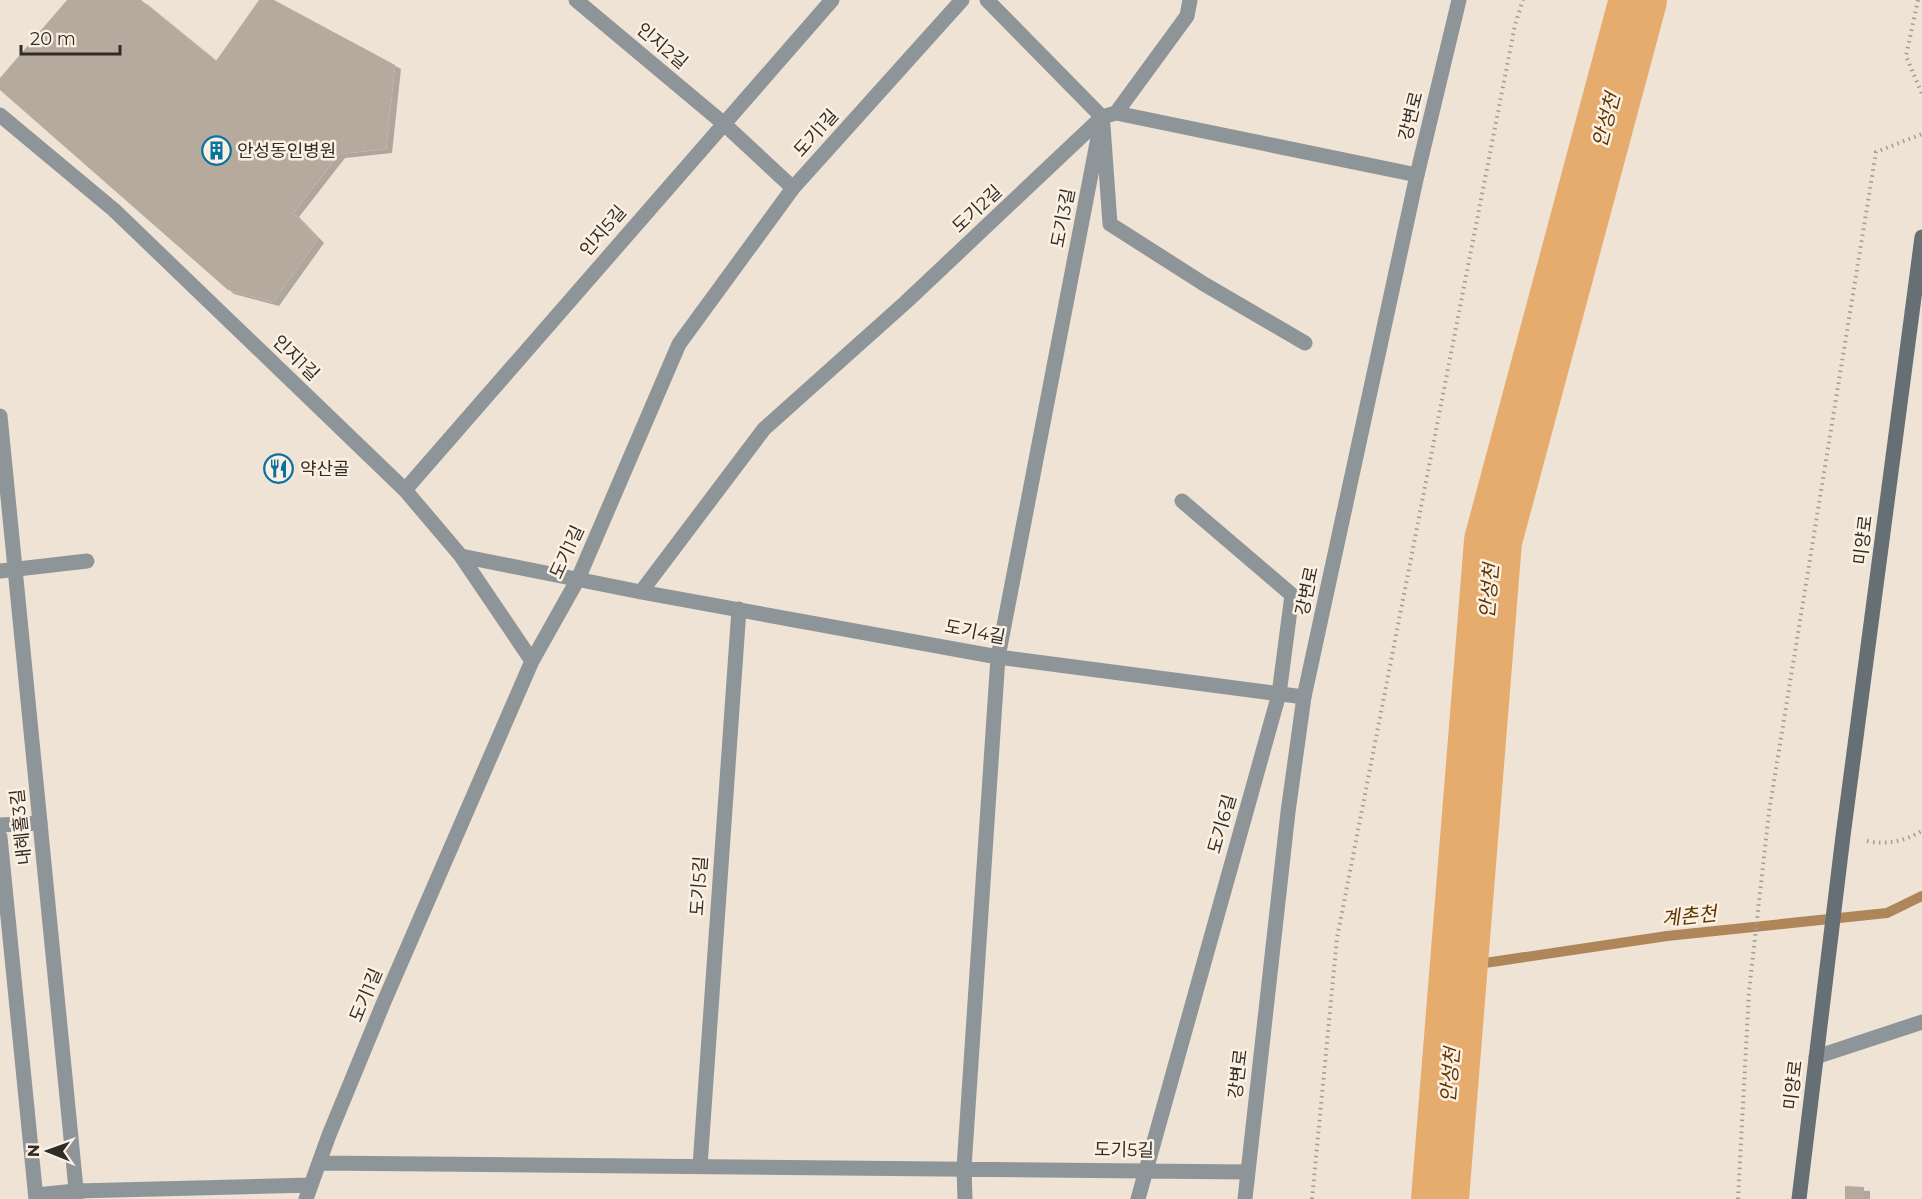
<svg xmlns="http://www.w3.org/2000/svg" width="1922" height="1199" font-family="Montserrat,'Noto Sans KR',sans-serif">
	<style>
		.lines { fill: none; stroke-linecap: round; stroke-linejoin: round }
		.stream { stroke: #af8659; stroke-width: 10 }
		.river { stroke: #e6ac6e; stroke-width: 58 }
		.building { fill: #b6aa9e; filter: url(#shadow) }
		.path { stroke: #a49b91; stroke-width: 4; stroke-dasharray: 1.5 4.5; stroke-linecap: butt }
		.service { stroke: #8e9599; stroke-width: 15 }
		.minor { stroke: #8e9599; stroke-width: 15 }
		.tertiary { stroke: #8e9599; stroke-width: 15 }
		.secondary { stroke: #656f74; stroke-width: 15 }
		.labels { text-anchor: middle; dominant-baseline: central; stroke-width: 5; stroke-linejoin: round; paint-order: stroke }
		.street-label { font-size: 18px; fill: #302c27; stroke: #fcf0e3 }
		.poi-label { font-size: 18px; fill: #302c27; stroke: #fcf0e3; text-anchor: start }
		.water-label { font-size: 20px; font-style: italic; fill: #5c3602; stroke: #fcf0e3 }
	</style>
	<defs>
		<filter id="shadow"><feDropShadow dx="6" dy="4" stdDeviation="0" flood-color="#0004"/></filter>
	</defs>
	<rect width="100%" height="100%" fill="#efe3d6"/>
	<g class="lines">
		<!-- stream -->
		<path class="stream" d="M1458,967l209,-31 220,-23 35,-17"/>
		<!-- river -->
		<path class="river" d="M1440,1199l53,-658 145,-541"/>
	</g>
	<!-- building -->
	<path class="building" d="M67,0h74l75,61 43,-61h15l121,65 -9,84 -47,5 -46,59 25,26 -45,63 -45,-12 -228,-200v-12z
		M1845,1186l19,1v12h-19z"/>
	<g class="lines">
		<!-- path -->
		<path class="path" d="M1918,0l-12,56 16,38
			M1867,841c20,4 38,0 55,-10
			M1312,1199l25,-261 178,-913 8,-25
			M1738,1199l11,-208 20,-179 107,-660 46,-18"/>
		<!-- service -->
		<path class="service" d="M1103,126l7,98 94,60 101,59
			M0,571l87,-10
			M0,825l40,-2"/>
		<!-- minor -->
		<path class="minor" d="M576,0l147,123 70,65
			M987,0l115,117
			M1116,113l301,62
			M0,115l114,95 291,280 56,66 71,105
			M0,416l77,783
			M405,490l427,-490
			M461,556l180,36 357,65 306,40
			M641,592l123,-163 142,-127 196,-185 14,-4 71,-97 3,-16
			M0,837l36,362
			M1816,1057l106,-35
			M319,1163l928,9
			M700,1166l39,-557
			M36,1195l40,-4 235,-6
			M306,1199l23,-64 54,-131 149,-343 46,-82 101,-235 114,-156 169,-188
			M965,1199l-1,-31 34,-511 104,-540
			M1138,1199l141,-505 13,-99 -110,-94"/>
		<!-- tertiary -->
		<path class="tertiary" d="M1245,1199l43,-387 16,-115 113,-522 42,-175"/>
		<!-- secondary -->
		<path class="secondary" d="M1799,1199l44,-363 79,-599"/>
	</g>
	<!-- icons -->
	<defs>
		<symbol id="building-ring" viewBox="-11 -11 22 22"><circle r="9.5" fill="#fcf0e3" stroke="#08739f" stroke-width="1.5"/><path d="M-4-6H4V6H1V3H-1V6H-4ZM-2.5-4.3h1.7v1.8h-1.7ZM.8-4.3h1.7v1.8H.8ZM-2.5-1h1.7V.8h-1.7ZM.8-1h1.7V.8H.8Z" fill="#08739f"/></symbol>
		<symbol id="restaurant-ring" viewBox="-11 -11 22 22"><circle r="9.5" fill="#fcf0e3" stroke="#08739f" stroke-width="1.5"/><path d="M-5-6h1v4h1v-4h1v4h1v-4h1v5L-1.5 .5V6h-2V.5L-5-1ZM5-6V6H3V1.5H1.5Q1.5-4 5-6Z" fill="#08739f"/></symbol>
	</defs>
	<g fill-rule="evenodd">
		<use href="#building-ring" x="200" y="134" width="33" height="33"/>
		<use href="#restaurant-ring" x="262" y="452" width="33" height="33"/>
	</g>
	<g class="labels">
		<!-- street labels -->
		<g class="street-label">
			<text transform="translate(662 46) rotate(40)">인지2길</text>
			<text transform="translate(1411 116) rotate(-76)">강변로</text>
			<text transform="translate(816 133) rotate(-48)">도기1길</text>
			<text transform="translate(977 209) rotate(-43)">도기2길</text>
			<text transform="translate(1063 218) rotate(-79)">도기3길</text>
			<text transform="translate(603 231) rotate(-49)">인지5길</text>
			<text transform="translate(296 358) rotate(44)">인지1길</text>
			<text transform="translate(1863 540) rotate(-83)">미양로</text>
			<text transform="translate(567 552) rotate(-65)">도기1길</text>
			<text transform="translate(1307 591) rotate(-78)">강변로</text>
			<text transform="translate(975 632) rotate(11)">도기4길</text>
			<text transform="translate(1222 824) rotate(-74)">도기6길</text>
			<text transform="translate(21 827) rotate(-96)">내혜홀3길</text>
			<text transform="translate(699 886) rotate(-86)">도기5길</text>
			<text transform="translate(366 995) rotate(-67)">도기1길</text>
			<text transform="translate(1238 1074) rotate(-83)">강변로</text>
			<text transform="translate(1793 1085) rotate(-83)">미양로</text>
			<text transform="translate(1124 1150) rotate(1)">도기5길</text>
		</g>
		<!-- poi labels -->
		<g class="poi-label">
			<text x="237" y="151">안성동인병원</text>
			<text x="300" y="469">약산골</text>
		</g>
		<!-- water labels -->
		<g class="water-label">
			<text transform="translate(1606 120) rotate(-75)">안성천</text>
			<text transform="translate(1489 591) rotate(-85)">안성천</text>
			<text transform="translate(1689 916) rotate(-6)">계촌천</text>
			<text transform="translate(1450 1075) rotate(-85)">안성천</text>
		</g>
	</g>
	<!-- north arrow -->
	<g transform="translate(48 1151) rotate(271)" stroke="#fcf0e3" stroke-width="4.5" paint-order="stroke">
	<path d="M0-4.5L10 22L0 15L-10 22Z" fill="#302c27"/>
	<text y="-9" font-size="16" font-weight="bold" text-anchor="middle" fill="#302c27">N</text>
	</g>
	<!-- scale -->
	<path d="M21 45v9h99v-9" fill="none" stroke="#302c27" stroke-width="3"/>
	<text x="30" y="45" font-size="18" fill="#302c27" stroke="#fcf0e3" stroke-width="4.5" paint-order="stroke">20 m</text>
</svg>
